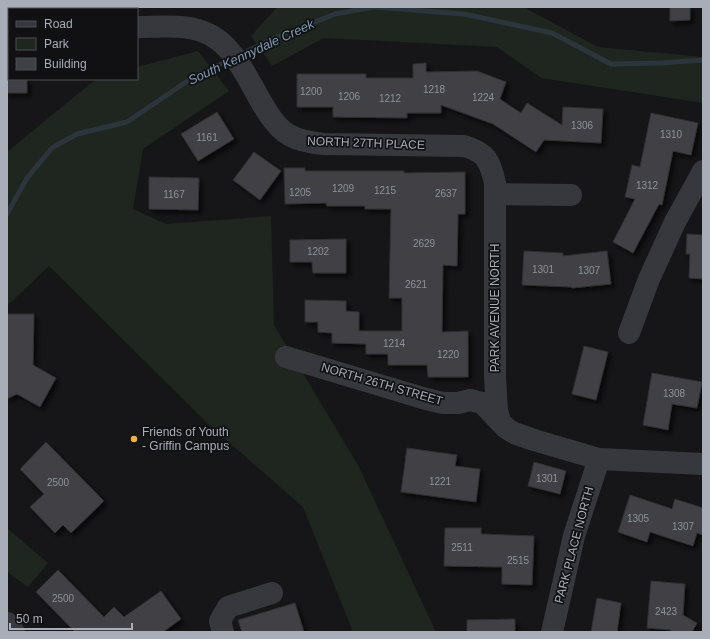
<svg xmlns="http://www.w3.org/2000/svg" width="710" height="639" font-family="Helvetica,sans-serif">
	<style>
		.green { fill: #1e261f }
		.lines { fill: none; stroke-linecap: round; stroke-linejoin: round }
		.stream { stroke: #2c353c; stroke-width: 5 }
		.building { fill: #404145; stroke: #303034; filter: url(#shadow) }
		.minor { stroke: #37383d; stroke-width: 22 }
		.poi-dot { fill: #f2b134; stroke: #111113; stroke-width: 1.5 }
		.labels { text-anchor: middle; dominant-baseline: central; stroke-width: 3.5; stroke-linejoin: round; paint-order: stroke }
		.number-label { font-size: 10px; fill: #8e929b }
		.street-label { font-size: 12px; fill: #a8adb8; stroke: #111113 }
		.poi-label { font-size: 12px; fill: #a8adb8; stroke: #111113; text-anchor: start }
		.water-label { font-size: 13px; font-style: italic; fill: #7f9bb3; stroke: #111113 }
	</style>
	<defs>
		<filter id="shadow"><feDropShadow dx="3.5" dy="3.5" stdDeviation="2" flood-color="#0009"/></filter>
	</defs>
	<rect width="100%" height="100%" fill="#161618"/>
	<!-- green -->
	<path class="green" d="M277,7h249l1,2 71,38 105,10v46l-162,-25 -44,-31 -173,-9 -52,28 -21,-30z
		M198,51l31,40 -86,58 -10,60 33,15 105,-8 3,109 84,140 78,167h-83l-50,-125 -95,-83 -159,-158 -42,40v-154l89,-73h41v-12z
		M7,528l41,35 -20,24 -21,-15z"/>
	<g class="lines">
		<!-- stream -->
		<path class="stream" d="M239,55l36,-17 60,-24 39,-7 90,7 88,19 59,31 50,-1 42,-3
			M7,214l20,-36 25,-30 25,-14 50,-12 68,-46 35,-16"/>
	</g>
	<!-- building -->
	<path class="building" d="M670,7h20v13l-20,1z
		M426,63v9l51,-1 29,11 -6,17 21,14 6,-10 35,22 1,-18 40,2 -2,34 -57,-3 -8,12 -43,-28 -52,-19v8h-34v5l-74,-1v-10h-36v-33h69v4h47v-14z
		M7,79h20v14h-20z
		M217,112l17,27 -36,22 -17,-27z
		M651,113l47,10 -7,32 -18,-4 -11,54 -3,-1 -26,49 -20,-11 22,-43 -10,-2 7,-32 8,2z
		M254,152l27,19 -21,29 -27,-20z
		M284,168h21v3h99v2l61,-1v42h-7l-1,52 -14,-1 -1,67 26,-1v46h-40l-1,-12h-39v-11h-22v-10l-34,-1v-10l-14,-1v-10h-13v-22l41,1v10l13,1v19h43v-33h-13l2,-89h-26v-3h-38l-1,-3 -41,1z
		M149,177l50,1 -1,32 -49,-1z
		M687,234l16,1v44l-14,-1 1,-24h-4z
		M346,239v34h-33l-1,-11h-22v-22z
		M524,251l39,2v3l44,-5 4,33 -39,4 -1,-1 -49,-2z
		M7,314h27l-1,51 23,13 -16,29 -23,-13 -10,5z
		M584,346l24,6 -12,48 -24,-6z
		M652,373l50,9 -5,26 -25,-4 -4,26 -25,-5z
		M46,442l58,59 -33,32 -8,-8 -8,8 -25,-26 14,-13 -24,-25z
		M407,448l50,7 -2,11 25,3 -4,33 -75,-10z
		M534,462l32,9 -6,23 -32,-8z
		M630,495l42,14 3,-10 28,9v27l-6,-2 -4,13 -43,-14 -3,10 -29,-10z
		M445,528h36v6l53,2 -2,49 -30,-1v-17l-58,-1z
		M58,570l46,47 10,-10 10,10 37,-26 20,28 -18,13h-88l-39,-40z
		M651,581l34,3 -2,31 14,8 -5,9h-21v-2l-24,-2z
		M597,598l24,5 -4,29h-26z
		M295,603l9,29h-62l-4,-12z
		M515,619v13h-48v-12z"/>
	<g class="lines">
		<!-- minor -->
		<path class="minor" d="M137,27c21,0 46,-3 67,5 33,12 47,57 66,84 5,7 11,15 19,19 11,6 23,8 35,9l140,2c22,6 26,15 31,37v194l2,34 3,10
			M7,29h2
			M495,194l76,1
			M629,333l20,-54 26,-57 28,-51
			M286,357l140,42 17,4h15l12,-3 12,3 24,25 8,5 20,7 65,19 104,5
			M7,623l7,9
			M223,632l-3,-11 8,-14 44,-14
			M552,632l22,-96 25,-77"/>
	</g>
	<!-- markers -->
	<circle class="poi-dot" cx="134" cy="439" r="4"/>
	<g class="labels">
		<!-- number labels -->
		<g class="number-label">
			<text x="434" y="89">1218</text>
			<text x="311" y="91">1200</text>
			<text x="349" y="96">1206</text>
			<text x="483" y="97">1224</text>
			<text x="390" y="98">1212</text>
			<text x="582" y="125">1306</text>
			<text x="671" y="134">1310</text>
			<text x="207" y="137">1161</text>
			<text x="647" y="185">1312</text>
			<text x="343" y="188">1209</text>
			<text x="385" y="190">1215</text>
			<text x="300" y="192">1205</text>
			<text x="446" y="193">2637</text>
			<text x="174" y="194">1167</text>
			<text x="424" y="243">2629</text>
			<text x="318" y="251">1202</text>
			<text x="543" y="269">1301</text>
			<text x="589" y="270">1307</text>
			<text x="416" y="284">2621</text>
			<text x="394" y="343">1214</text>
			<text x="448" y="354">1220</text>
			<text x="674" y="393">1308</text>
			<text x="547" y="478">1301</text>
			<text x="440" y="481">1221</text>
			<text x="58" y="482">2500</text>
			<text x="638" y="518">1305</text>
			<text x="683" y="526">1307</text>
			<text x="462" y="547">2511</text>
			<text x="518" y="560">2515</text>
			<text x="63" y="598">2500</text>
			<text x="666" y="611">2423</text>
		</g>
		<!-- street labels -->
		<g class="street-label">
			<text transform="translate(366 143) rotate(2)">NORTH 27TH PLACE</text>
			<text transform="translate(495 308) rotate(-90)">PARK AVENUE NORTH</text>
			<text transform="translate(382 384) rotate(16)">NORTH 26TH STREET</text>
			<text transform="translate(574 545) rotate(-75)">PARK PLACE NORTH</text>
		</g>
		<!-- poi labels -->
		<g class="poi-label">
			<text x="142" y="432">Friends of Youth<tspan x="142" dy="14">- Griffin Campus</tspan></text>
		</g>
		<!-- water labels -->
		<g class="water-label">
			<text transform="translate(251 52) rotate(-25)">South Kennydale Creek</text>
		</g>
	</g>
	<!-- border -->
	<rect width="710" height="639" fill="none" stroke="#a8adb8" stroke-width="16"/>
	<!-- legend -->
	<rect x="8" y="8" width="130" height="72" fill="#111113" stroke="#4d4f55"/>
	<rect x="16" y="21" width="20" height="6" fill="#37383d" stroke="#4d4f55"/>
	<text x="44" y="28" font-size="12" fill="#a8adb8">Road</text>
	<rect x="16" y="38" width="20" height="12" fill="#1e261f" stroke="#4d4f55"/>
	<text x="44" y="48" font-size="12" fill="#a8adb8">Park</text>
	<rect x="16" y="58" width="20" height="12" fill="#404145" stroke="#4d4f55"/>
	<text x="44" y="68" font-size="12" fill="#a8adb8">Building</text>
	<!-- scale -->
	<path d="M10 623v6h122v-6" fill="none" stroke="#a8adb8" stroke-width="2"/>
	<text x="16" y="623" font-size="12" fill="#a8adb8" stroke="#111113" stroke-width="3" paint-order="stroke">50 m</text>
</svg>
